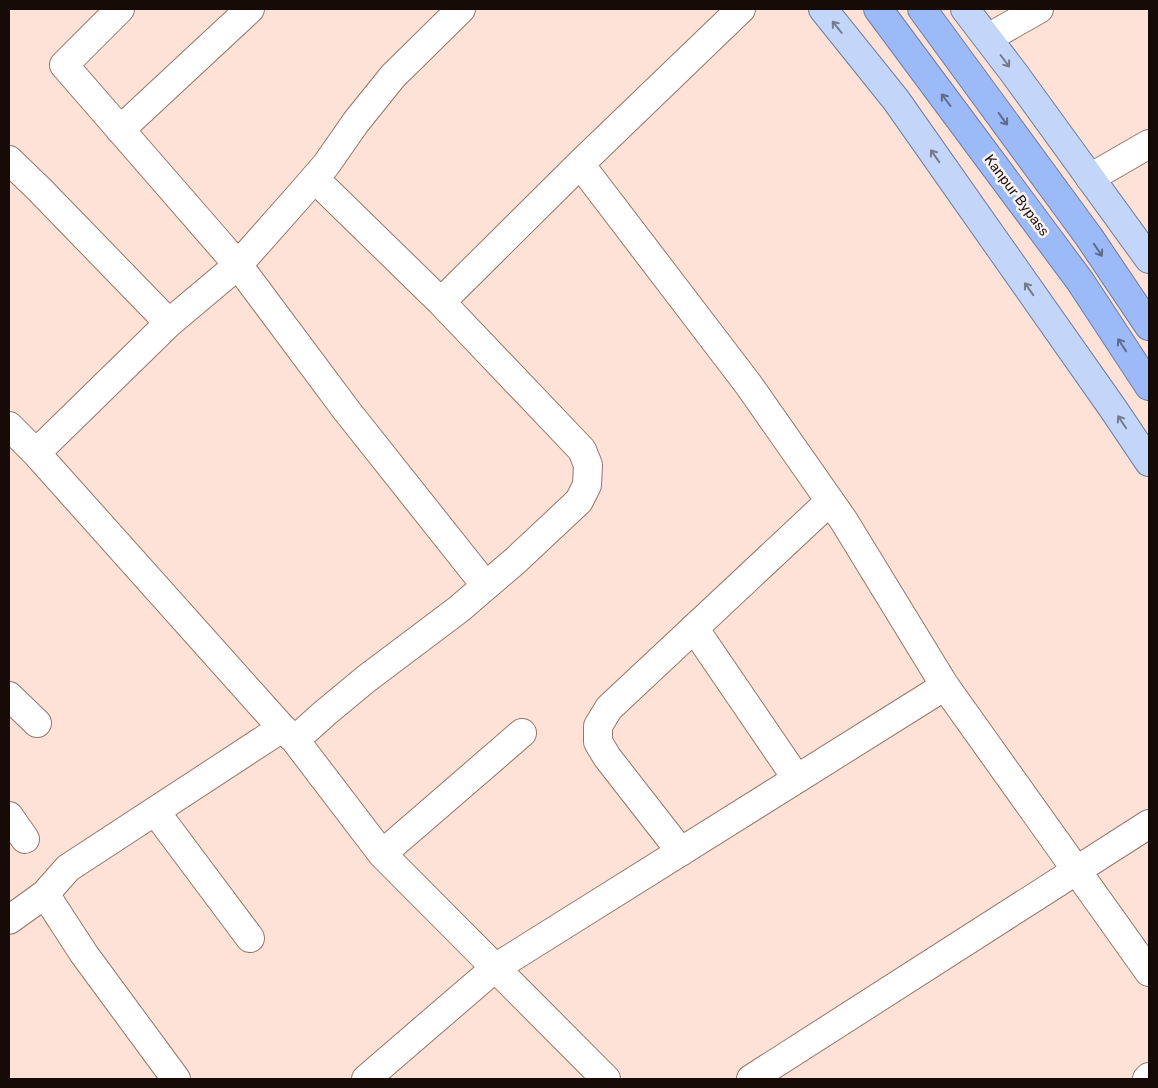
<svg xmlns="http://www.w3.org/2000/svg" width="1158" height="1088" font-family="'Public Sans',sans-serif">
	<style>
		.lines { fill: none; stroke-linecap: round; stroke-linejoin: round }
		.minor-casing { stroke: #957569; stroke-width: 30 }
		.major-casing { stroke: #6c7da3; stroke-width: 30 }
		.highway-casing { stroke: #6c7da3; stroke-width: 30 }
		.minor { stroke: #fff; stroke-width: 28 }
		.major { stroke: #c3d6fa; stroke-width: 28 }
		.highway { stroke: #9bbaf7; stroke-width: 28 }
		.oneway { stroke: #757b8d }
		.oneway2 { stroke: #5f6b8b }
		.labels { text-anchor: middle; dominant-baseline: central; stroke-width: 5; stroke-linejoin: round; paint-order: stroke }
		.street-label { font-size: 14px; fill: #160b07; stroke: #fcf4f2 }
	</style>
	<rect width="100%" height="100%" fill="#ffe2d7"/>
	<g class="lines">
		<defs>
			<path id="minor" d="M461,9l-68,67 -37,46 -30,43 -26,30 -62,70 109,146 139,175
				M988,38l51,-29
				M120,130l130,-121
				M9,160l31,30 129,133
				M580,164l168,220 96,137 101,165
				M1090,178l59,-34
				M441,302l139,-138 161,-155
				M9,426l27,27 246,275 13,12 87,114 224,225
				M36,453l133,-130 69,-58 -174,-200 56,-56
				M694,628l103,151
				M9,696l28,27
				M295,740l30,-27 41,-34 93,-70 56,-48 64,-60 8,-16 1,-20 -6,-15 -141,-148 -126,-123
				M155,811l95,127
				M9,816l16,23
				M681,852l-74,-95 -9,-15v-16l11,-18 221,-207
				M382,854l140,-121
				M9,920l36,-26
				M176,1079l-92,-125 -39,-60 23,-26 214,-140
				M366,1079l129,-111 450,-282 204,286
				M751,1079l398,-255
				M1147,1079l2,-2"/>
			<path id="major" d="M823,9l73,91 218,310 35,52
				M965,9l49,64 135,186"/>
			<path id="highway" d="M878,9l202,272 69,105
				M922,9l167,228 60,89"/>
		</defs>
		<!-- minor casing -->
		<use href="#minor" class="minor-casing"/>
		<!-- major casing -->
		<use href="#major" class="major-casing"/>
		<!-- highway casing -->
		<use href="#highway" class="highway-casing"/>
		<!-- minor -->
		<use href="#minor" class="minor"/>
		<!-- major -->
		<use href="#major" class="major"/>
		<!-- highway -->
		<use href="#highway" class="highway"/>
	</g>
	<!-- one-way arrows -->
	<defs><path id="oneway-shaft" d="M-6 0H5M1.5-3L5.5 0L1.5 3" fill="none" stroke-width="1.6" stroke-linecap="round" stroke-linejoin="round" transform="scale(1.25)"/></defs>
	<g class="oneway">
		<use href="#oneway-shaft" transform="translate(837 27) rotate(-129)"/>
		<use href="#oneway-shaft" transform="translate(1005 61) rotate(53)"/>
		<use href="#oneway-shaft" transform="translate(935 156) rotate(-125)"/>
		<use href="#oneway-shaft" transform="translate(1029 289) rotate(-125)"/>
		<use href="#oneway-shaft" transform="translate(1122 422) rotate(-124)"/>
	</g>
	<g class="oneway2">
		<use href="#oneway-shaft" transform="translate(946 100) rotate(-127)"/>
		<use href="#oneway-shaft" transform="translate(1003 119) rotate(54)"/>
		<use href="#oneway-shaft" transform="translate(1098 250) rotate(56)"/>
		<use href="#oneway-shaft" transform="translate(1122 345) rotate(-123)"/>
	</g>
	<g class="labels">
		<!-- street labels -->
		<g class="street-label">
			<text transform="translate(1017 195) rotate(53)">Kanpur Bypass</text>
		</g>
	</g>
	<!-- border -->
	<rect width="1158" height="1088" fill="none" stroke="#160b07" stroke-width="20"/>
</svg>
